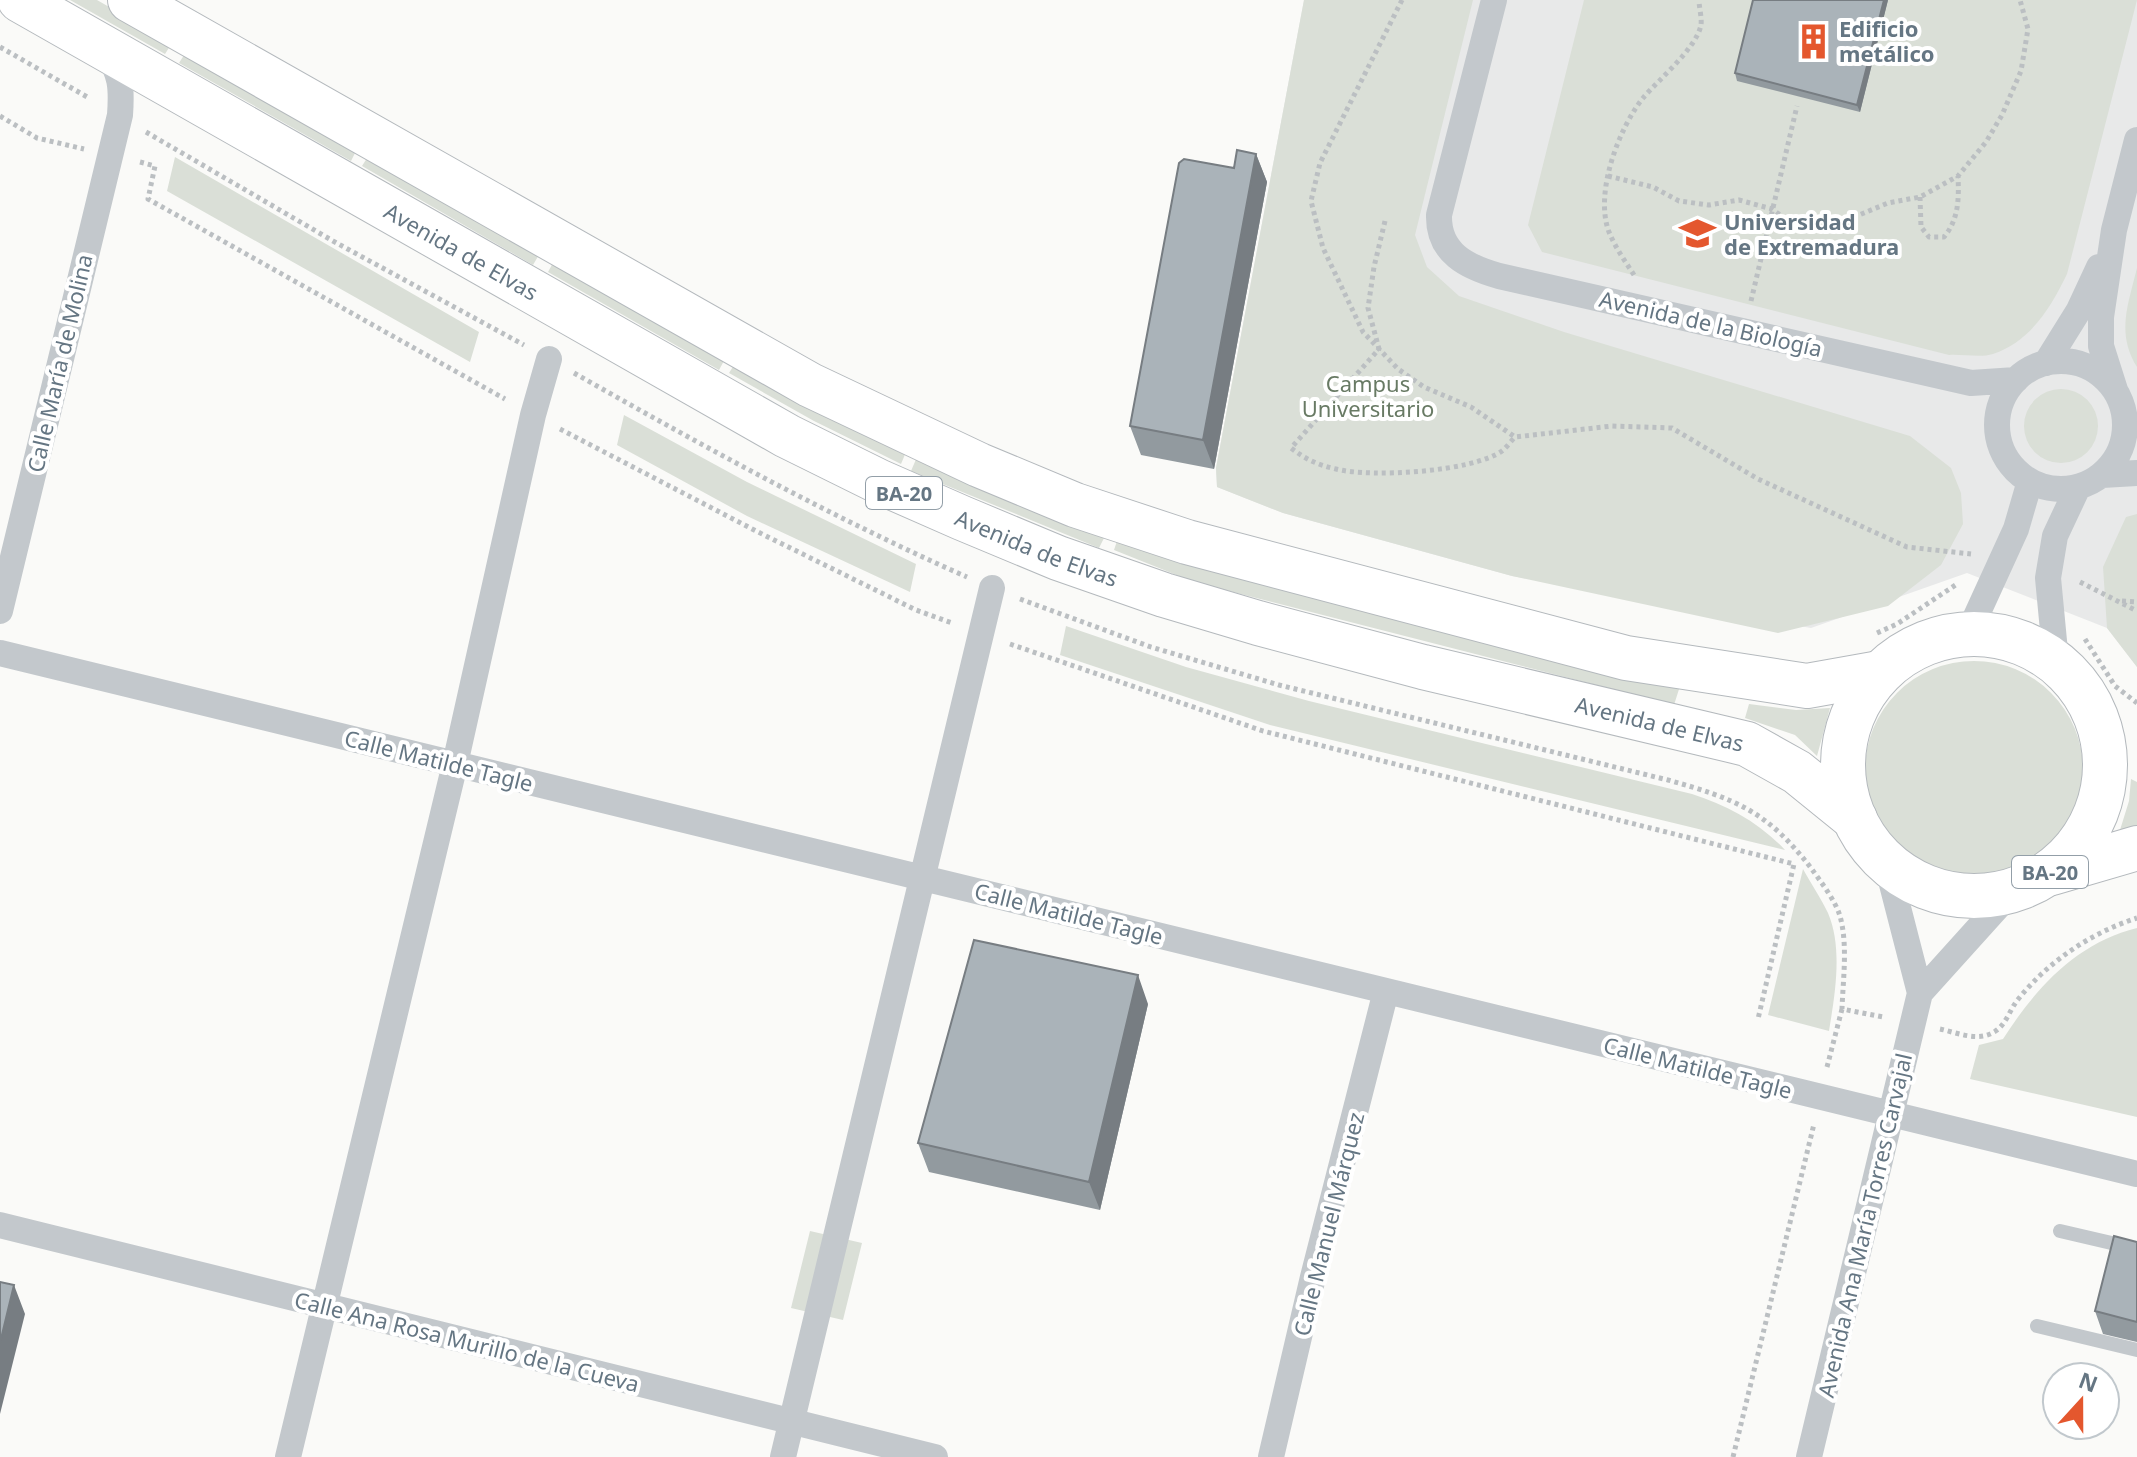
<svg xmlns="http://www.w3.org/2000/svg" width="2137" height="1457" font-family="'Noto Sans',sans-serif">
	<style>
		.built { fill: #e8e9e9 }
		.green { fill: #dadfd7 }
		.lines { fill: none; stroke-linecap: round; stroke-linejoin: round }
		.highway-casing { stroke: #b4b9bd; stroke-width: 46 }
		.path { stroke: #bbbfc2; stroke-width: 5; stroke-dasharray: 4 4; stroke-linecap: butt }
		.lane { stroke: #c3c8cc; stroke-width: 14 }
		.street { stroke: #c3c8cc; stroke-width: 26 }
		.highway { stroke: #fff; stroke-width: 44 }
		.wall { fill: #929a9f }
		.shaded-wall { fill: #777d82 }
		.building { fill: #aab3b9; stroke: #777d82; stroke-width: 2 }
		.labels { text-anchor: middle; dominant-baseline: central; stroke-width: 8; stroke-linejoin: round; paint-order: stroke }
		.shield { fill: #fff; stroke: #939fa8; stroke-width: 2 }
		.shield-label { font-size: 20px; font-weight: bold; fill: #657683 }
		.poi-label { font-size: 22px; font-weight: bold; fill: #657683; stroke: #fff; text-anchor: start }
		.street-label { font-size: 22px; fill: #657683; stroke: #fff }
		.park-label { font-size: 22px; fill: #687a64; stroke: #fff }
	</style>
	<rect width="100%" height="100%" fill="#fafaf8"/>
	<!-- built -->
	<path class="built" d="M1304,0h833v667l-30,-39 -140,-55 -156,55 -299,-52 -229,-63 -66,-26 -1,-19z"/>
	<!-- green -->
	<path class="green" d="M70,0h27l75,43 -7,11z
		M1304,0h169l-58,235 12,32 32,29 105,36 346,104 41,32 10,25 2,31 -22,41 -53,41 -110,27 -266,-57 -229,-63 -66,-26 -1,-19z
		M1584,0h553l-70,274c-16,33 -36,67 -74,80 -12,4 -31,0 -44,1l-407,-103 -14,-27z
		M186,52l171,97 -6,12 -172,-98z
		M369,155l171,98 -7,12 -171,-99z
		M175,157l304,175 -9,30 -303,-171z
		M554,261l171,98 -6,11 -171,-98z
		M2137,268v99c-21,-34 -9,-62 0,-99z
		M736,362l170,90 -5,12 -87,-43 -85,-48z
		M2024 426a37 37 0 1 1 74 0a37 37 0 1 1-74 0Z
		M624,415l123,67 169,82 -6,28 -163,-76 -130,-71z
		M917,457l189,77 -7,14 -188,-77z
		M2137,514v153l-30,-39 -4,-61 23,-50z
		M1118,538l562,148 -6,19 -480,-123 -80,-32z
		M1066,626l120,41 123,34 383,93c35,11 68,29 93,56l-515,-125 -210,-70z
		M1865 770a109 109 0 1 1 218 0a109 109 0 1 1-218 0Z
		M1749,704l47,6 34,-2 -13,48 -22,-21 -50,-17z
		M2131,779l6,3v46l-17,2 9,-29z
		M1803,869c8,15 18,29 25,44 15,35 7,81 1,118l-61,-16z
		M2137,928v189l-167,-38 9,-34 24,-6c32,-50 73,-96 134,-111z
		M810,1231l52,12 -19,77 -52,-12z"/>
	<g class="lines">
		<defs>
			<g id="highway">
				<path id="s1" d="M20,0l767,436 93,46 82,36 96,40 106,37 94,28 165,44 324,77 50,28 58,47"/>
				<path d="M130,0l680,385 169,80 96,40 112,37 439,116 181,28 73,-13"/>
				<circle cx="1974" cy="765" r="131"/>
				<path d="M2052,873l85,-25"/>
			</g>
		</defs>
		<!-- highway casing -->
		<use href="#highway" class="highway-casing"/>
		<!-- path -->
		<path class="path" d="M1402,0l-82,163 -9,38 12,47 40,84 35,37 26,18 47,20 44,30 97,-11 60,2 86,51 149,68 64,7
			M0,47l89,51
			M0,116l37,22 47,11
			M146,132l187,109 191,104
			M140,162l15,4 -7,33 357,200
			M1608,176l45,11 26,14 30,4 30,-5 33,9 12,9 18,3 45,-1 41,-17 32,-6 38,-21 28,-34 16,-27 19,-44 7,-42 -8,-29
			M1920,197l1,30 8,10h15c15,-18 15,-39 14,-61
			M1385,221l-11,46 -6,41 11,41 -88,99c14,11 27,17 45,21 35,9 136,3 166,-18 5,-4 9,-10 13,-14
			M1634,275c-9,-14 -19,-28 -25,-43 -15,-39 10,-104 34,-134 16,-19 53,-49 58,-73 1,-7 -2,-18 -2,-25
			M1751,301l46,-195
			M574,373c129,73 257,144 393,204
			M560,429l198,103 158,78 36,13
			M2080,582l57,29
			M1020,599l131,48 128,38 389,95c68,19 99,31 143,88 10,14 24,32 29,48 8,29 3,63 2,93l41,8
			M2122,601l15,1
			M1877,633l20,-9 60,-40
			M2085,639l30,47 22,17
			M1010,644l253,87 531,133 -36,155
			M1940,1029c18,4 38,13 54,3 11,-6 15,-20 22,-30 30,-39 74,-69 121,-84
			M1827,1067l15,-58
			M1733,1457l81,-333"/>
		<!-- lane -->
		<path class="lane" d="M2060,1231l77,18
			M2037,1326l100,24"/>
		<!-- street -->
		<path class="street" d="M1494,0l-55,215c-1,38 28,52 60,61l472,107 45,-3
			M1997 425a64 64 0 1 1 128 0a64 64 0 1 1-128 0Z
			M2046,363l33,-53 20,-43
			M2115,390l-14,-44v-29l13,-87 23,-90
			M2102,475l35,-2
			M0,611l120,-496c2,-28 1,-40 -14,-65
			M1968,634l48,-105 14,-48
			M0,653l2137,521
			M2056,662l-8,-84 7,-42 23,-49
			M1886,861l34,132
			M0,1225l935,232
			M288,1457l167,-693 78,-349 16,-56
			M783,1457l209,-869
			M1271,1457l42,-180 73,-286
			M1809,1457l111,-464 92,-102"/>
		<!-- highway -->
		<use href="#highway" class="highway"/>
	</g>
	<!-- wall -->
	<path class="wall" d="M1888,0l-28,112 -123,-31 -2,-8z
		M1256,154l11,28 -53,287 -73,-14 -11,-29 104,-258z
		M1148,1004l-48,206 -171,-38 -11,-29z
		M2137,1242v100l-34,-8 -8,-23z"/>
	<!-- shaded-wall -->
	<path class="shaded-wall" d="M1884,0h4l-28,112 -3,-7z
		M1256,154l11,28 -53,287 -11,-29z
		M1138,975l10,29 -48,206 -11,-28z
		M14,1285l11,29 -25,100v-71z"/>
	<!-- building -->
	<path class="building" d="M1753,0h131l-27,105 -122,-32z
		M1237,150l19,4 -53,286 -73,-14 49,-263 5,-4 50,9z
		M974,940l164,35 -49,207 -171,-39z
		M2114,1236l23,6v80l-42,-11z
		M0,1282l14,3 -14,58z"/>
	<!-- icons -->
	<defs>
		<symbol id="building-bare" viewBox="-9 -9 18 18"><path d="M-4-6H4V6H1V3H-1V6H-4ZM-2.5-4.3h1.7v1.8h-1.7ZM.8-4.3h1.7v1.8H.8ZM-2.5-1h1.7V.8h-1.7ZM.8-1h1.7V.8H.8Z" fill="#e4572e" stroke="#fff" stroke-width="2.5" paint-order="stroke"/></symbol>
		<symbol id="university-bare" viewBox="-9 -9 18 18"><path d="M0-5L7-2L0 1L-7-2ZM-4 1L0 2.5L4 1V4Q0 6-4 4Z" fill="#e4572e" stroke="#fff" stroke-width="2.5" paint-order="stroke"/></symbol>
	</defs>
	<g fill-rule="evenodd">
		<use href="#building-bare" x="1788" y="16" width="51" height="51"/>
		<use href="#university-bare" x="1672" y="208" width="51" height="51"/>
	</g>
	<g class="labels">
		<!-- shield labels -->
		<g class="shield">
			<rect x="866" y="477" width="76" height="32" rx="6"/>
			<rect x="2012" y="856" width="76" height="32" rx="6"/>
		</g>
		<g class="shield-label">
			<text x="904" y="493">BA-20</text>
			<text x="2050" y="872">BA-20</text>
		</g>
		<!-- poi labels -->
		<g class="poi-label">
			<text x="1839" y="28">Edificio<tspan x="1839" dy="25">metálico</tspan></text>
			<text x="1724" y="221">Universidad<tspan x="1724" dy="25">de Extremadura</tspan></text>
		</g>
		<!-- street labels -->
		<g class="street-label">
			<text stroke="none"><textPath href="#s1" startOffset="508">Avenida de Elvas</textPath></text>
			<text transform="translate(1711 323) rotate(13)">Avenida de la Biología</text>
			<text transform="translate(59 363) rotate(-77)">Calle María de Molina</text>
			<text stroke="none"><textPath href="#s1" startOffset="1156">Avenida de Elvas</textPath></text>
			<text stroke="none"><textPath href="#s1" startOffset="1804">Avenida de Elvas</textPath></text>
			<text transform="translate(439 760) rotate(14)">Calle Matilde Tagle</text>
			<text transform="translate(1069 913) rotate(14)">Calle Matilde Tagle</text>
			<text transform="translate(1698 1067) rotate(14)">Calle Matilde Tagle</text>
			<text transform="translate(1328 1224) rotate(-76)">Calle Manuel Márquez</text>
			<text transform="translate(1864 1225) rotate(-77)">Avenida Ana María Torres Carvajal</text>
			<text transform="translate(467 1341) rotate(14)">Calle Ana Rosa Murillo de la Cueva</text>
		</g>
		<!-- park labels -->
		<g class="park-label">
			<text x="1368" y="383">Campus<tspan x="1368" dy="25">Universitario</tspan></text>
		</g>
	</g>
	<!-- north arrow -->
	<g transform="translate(2081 1401) rotate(21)"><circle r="38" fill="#ffffff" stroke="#c1c8cd" stroke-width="2"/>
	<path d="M0-6L14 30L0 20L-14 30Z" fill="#e4572e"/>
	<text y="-12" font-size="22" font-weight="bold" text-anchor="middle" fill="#657683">N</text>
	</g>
</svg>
